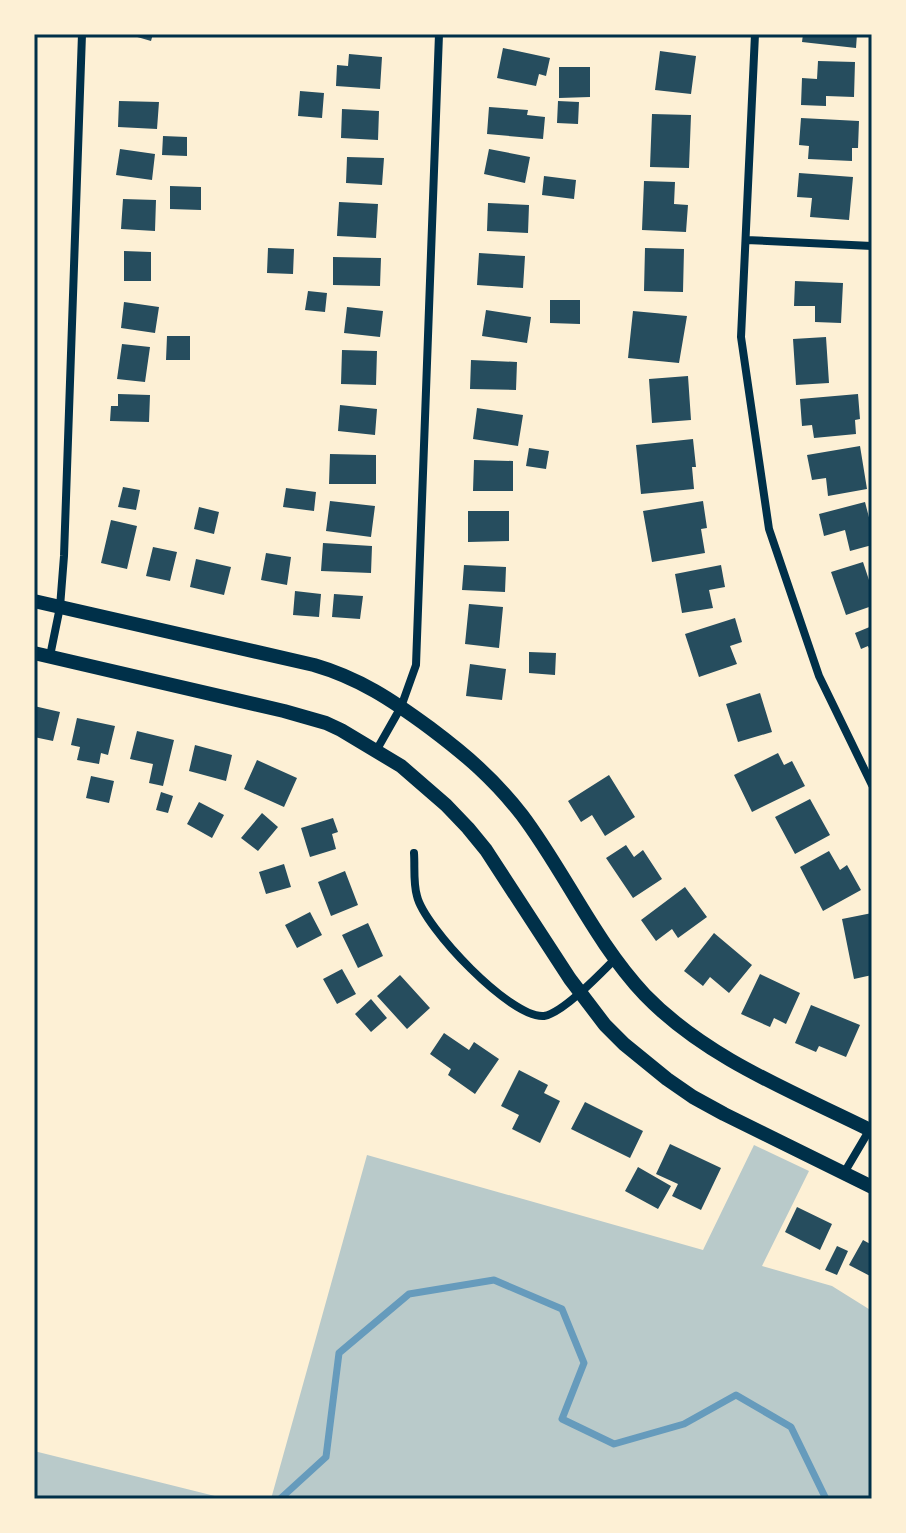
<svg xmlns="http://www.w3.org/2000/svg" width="906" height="1533" font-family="Cabin,sans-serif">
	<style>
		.green { fill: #b9caca }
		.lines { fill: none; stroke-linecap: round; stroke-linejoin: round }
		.stream { stroke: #669bbc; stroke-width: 7 }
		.building { fill: #264d5e }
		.minor { stroke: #003049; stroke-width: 8 }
		.tertiary { stroke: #003049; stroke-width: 14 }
		.neatline { fill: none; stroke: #003049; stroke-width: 3 }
	</style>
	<rect width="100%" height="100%" fill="#fdf0d5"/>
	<!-- green -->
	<path class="green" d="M754,1145l55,26 -47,95 70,20 40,25v188h-601l96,-344 336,95z
		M34,1451l193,48h-193z"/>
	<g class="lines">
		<!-- stream -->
		<path class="stream" d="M280,1499l46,-42 13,-104 70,-59 85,-14 68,29 22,54 -22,56 52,25 70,-20 52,-29 55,32 35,72"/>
	</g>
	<!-- building -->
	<path class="building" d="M127,34h26l-2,7z
		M803,34h54l-1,14 -54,-6z
		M503,48l47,10 -4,18 -7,-2 -3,12 -39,-8z
		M660,51l36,5 -5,38 -36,-4z
		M349,54l33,3 -2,32 -44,-3 1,-21 11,1z
		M818,61l37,1 -1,35 -28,-1v10l-25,-1 1,-27 15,1z
		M559,67h31v30l-31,1z
		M300,91l24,2 -2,25 -24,-2z
		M119,101l40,1 -2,27 -39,-2z
		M558,101l21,1 -1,22 -21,-1z
		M489,107l39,3 -1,5 18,2 -2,22 -56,-5z
		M342,109l37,2 -1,29 -37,-2z
		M652,114l39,1 -2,53 -39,-1z
		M801,118l58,3 -1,27h-6v13l-44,-2 1,-13 -10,-1z
		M163,136l24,1v19l-25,-1z
		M120,149l35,5 -3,26 -36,-5z
		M489,149l41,8 -5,26 -41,-9z
		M347,157l37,1 -2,27 -36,-2z
		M799,173l54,4 -4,43 -39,-3 2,-19 -15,-1z
		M544,176l32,4 -2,19 -32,-4z
		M644,181l31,1 -1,22 14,1 -2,27 -44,-2z
		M170,186l31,1v23l-31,-1z
		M123,199l33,1 -1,31 -34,-2z
		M339,202l39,2 -2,34 -39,-2z
		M488,203l41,2 -1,28 -41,-2z
		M268,248l26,1 -1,25 -26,-1z
		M645,248l39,1 -1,43 -39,-1z
		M124,251l27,1v29h-27z
		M479,253l46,3 -2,32 -46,-3z
		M333,257l48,1 -1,28 -47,-1z
		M795,281l48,2 -2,40 -26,-1v-16h-21z
		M308,291l19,2 -2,19 -20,-2z
		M550,300h30v24l-30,-1z
		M124,302l35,5 -4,26 -34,-5z
		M347,307l36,4 -3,26 -36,-4z
		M486,310l45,7 -4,26 -45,-7z
		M633,311l54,5 -8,47 -51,-5z
		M167,336h23v24h-24z
		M826,337l3,46 -33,2 -3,-46z
		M122,344l28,3 -5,35 -28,-3z
		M342,350l35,1 -1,34 -35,-1z
		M471,360l46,2 -1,28 -46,-1z
		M688,376l3,44 -39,3 -3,-44z
		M118,394l32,1 -1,27 -39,-1 1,-15h7z
		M858,394l2,25 -5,1 1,14 -42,4 -2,-13 -10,1 -2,-27z
		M340,405l37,4 -2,26 -37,-4z
		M477,408l46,7 -5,31 -45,-7z
		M693,439l3,28h-4l2,22 -53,5 -5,-49z
		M860,446l7,43 -39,7 -2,-18 -14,2 -5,-25z
		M529,448l20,3 -3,18 -20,-3z
		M330,454l46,1v29h-47z
		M474,460l39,1v30h-40z
		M123,487l17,3 -4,20 -18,-3z
		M286,488l30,4 -2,19 -31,-4z
		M330,501l45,5 -4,31 -45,-6z
		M703,501l4,27 -6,1 4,24 -53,9 -9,-51z
		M865,502l7,27v16l-22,6 -5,-21 -21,6 -5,-22z
		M199,507l20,5 -5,22 -20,-5z
		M468,511h41v30l-41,1z
		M111,520l26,6 -10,43 -26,-6z
		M323,543l49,3 -1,27 -50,-2z
		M153,547l24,5 -7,29 -24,-5z
		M266,553l25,4 -4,28 -26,-5z
		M196,559l35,8 -7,28 -34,-8z
		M863,562l9,27v17l-26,9 -15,-43z
		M464,565l42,2 -1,25 -43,-2z
		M721,565l4,22 -16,3 4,18 -31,5 -7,-39z
		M295,591l26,3 -2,23 -26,-2z
		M334,594l29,2 -3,23 -28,-2z
		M469,604l34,3 -4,41 -34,-4z
		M735,618l7,24 -12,4 7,18 -38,13 -14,-43z
		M872,626v29l-4,-9 -7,3 -6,-16z
		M529,652l27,1 -1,22 -26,-2z
		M470,664l36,5 -4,31 -36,-4z
		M760,693l12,39 -34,10 -12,-38z
		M34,706l26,6 -7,29 -19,-4z
		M77,718l38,8 -7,29 -7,-2 -2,11 -22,-4 3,-13 -9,-2z
		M137,731l37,9 -11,46 -14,-3 4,-19 -23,-5z
		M195,745l37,10 -6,26 -37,-10z
		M778,753l6,12 8,-4 13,25 -53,26 -18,-37z
		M257,760l40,18 -13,29 -40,-18z
		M609,775l26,42 -30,19 -13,-21 -11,7 -13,-21z
		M91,776l23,5 -5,22 -23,-5z
		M161,792l12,4 -5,17 -12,-3z
		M810,799l20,36 -35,19 -20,-37z
		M199,802l25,13 -12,23 -25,-14z
		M262,813l16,14 -20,24 -17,-13z
		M333,818l5,14 -6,2 4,15 -26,8 -9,-29z
		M626,845l8,12 9,-7 19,29 -29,19 -27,-40z
		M829,851l11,19 7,-5 14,25 -38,21 -23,-44z
		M284,864l7,23 -25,7 -7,-22z
		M345,871l13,34 -27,11 -13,-34z
		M685,887l22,30 -29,21 -6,-9 -16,12 -15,-21z
		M310,912l12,23 -25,13 -12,-23z
		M872,913v62l-18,4 -12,-60z
		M368,923l15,33 -25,12 -16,-33z
		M714,933l38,32 -23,28 -19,-16 -7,9 -19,-15z
		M342,969l14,25 -19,10 -14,-25z
		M760,974l40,19 -14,31 -12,-6 -4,9 -29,-13z
		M400,975l30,33 -23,21 -30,-33z
		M371,999l16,19 -16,14 -16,-18z
		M811,1005l49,20 -14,32 -27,-11 -3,6 -21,-9z
		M444,1033l25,17 5,-8 25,17 -24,35 -27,-19 3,-6 -21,-15z
		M519,1070l29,15 -4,8 16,8 -20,42 -28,-14 7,-14 -18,-9z
		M585,1102l58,29 -13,27 -59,-29z
		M670,1144l51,24 -20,42 -29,-14 6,-12 -22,-10z
		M638,1167l33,19 -13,23 -33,-18z
		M797,1207l35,17 -12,26 -35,-18z
		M863,1240l9,5v32l-23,-12z
		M837,1246l11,5 -11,24 -12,-5z"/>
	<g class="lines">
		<!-- minor -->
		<path class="minor" d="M755,34l-14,303 28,192 50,147 53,109
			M746,240l126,6
			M50,656l10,-49 4,-51 18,-522
			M376,751l25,-44 15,-42 23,-631
			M414,853c1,13 -1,30 3,43 7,31 94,123 127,120 19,-3 57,-43 72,-58
			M844,1173l26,-44"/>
		<!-- tertiary -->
		<path class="tertiary" d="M34,601l280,64c45,13 78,35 116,63 36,27 64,51 92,87 43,57 73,127 123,180 62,64 149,97 227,136
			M34,653l250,58 42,12 15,7 60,36 45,39 22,23 18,22 84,129 35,46 19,19 43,35 26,18 31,17 148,73"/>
	</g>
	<!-- border -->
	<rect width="906" height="1533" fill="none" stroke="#fdf0d5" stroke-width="72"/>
	<rect x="36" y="36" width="834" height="1461" class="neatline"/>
</svg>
